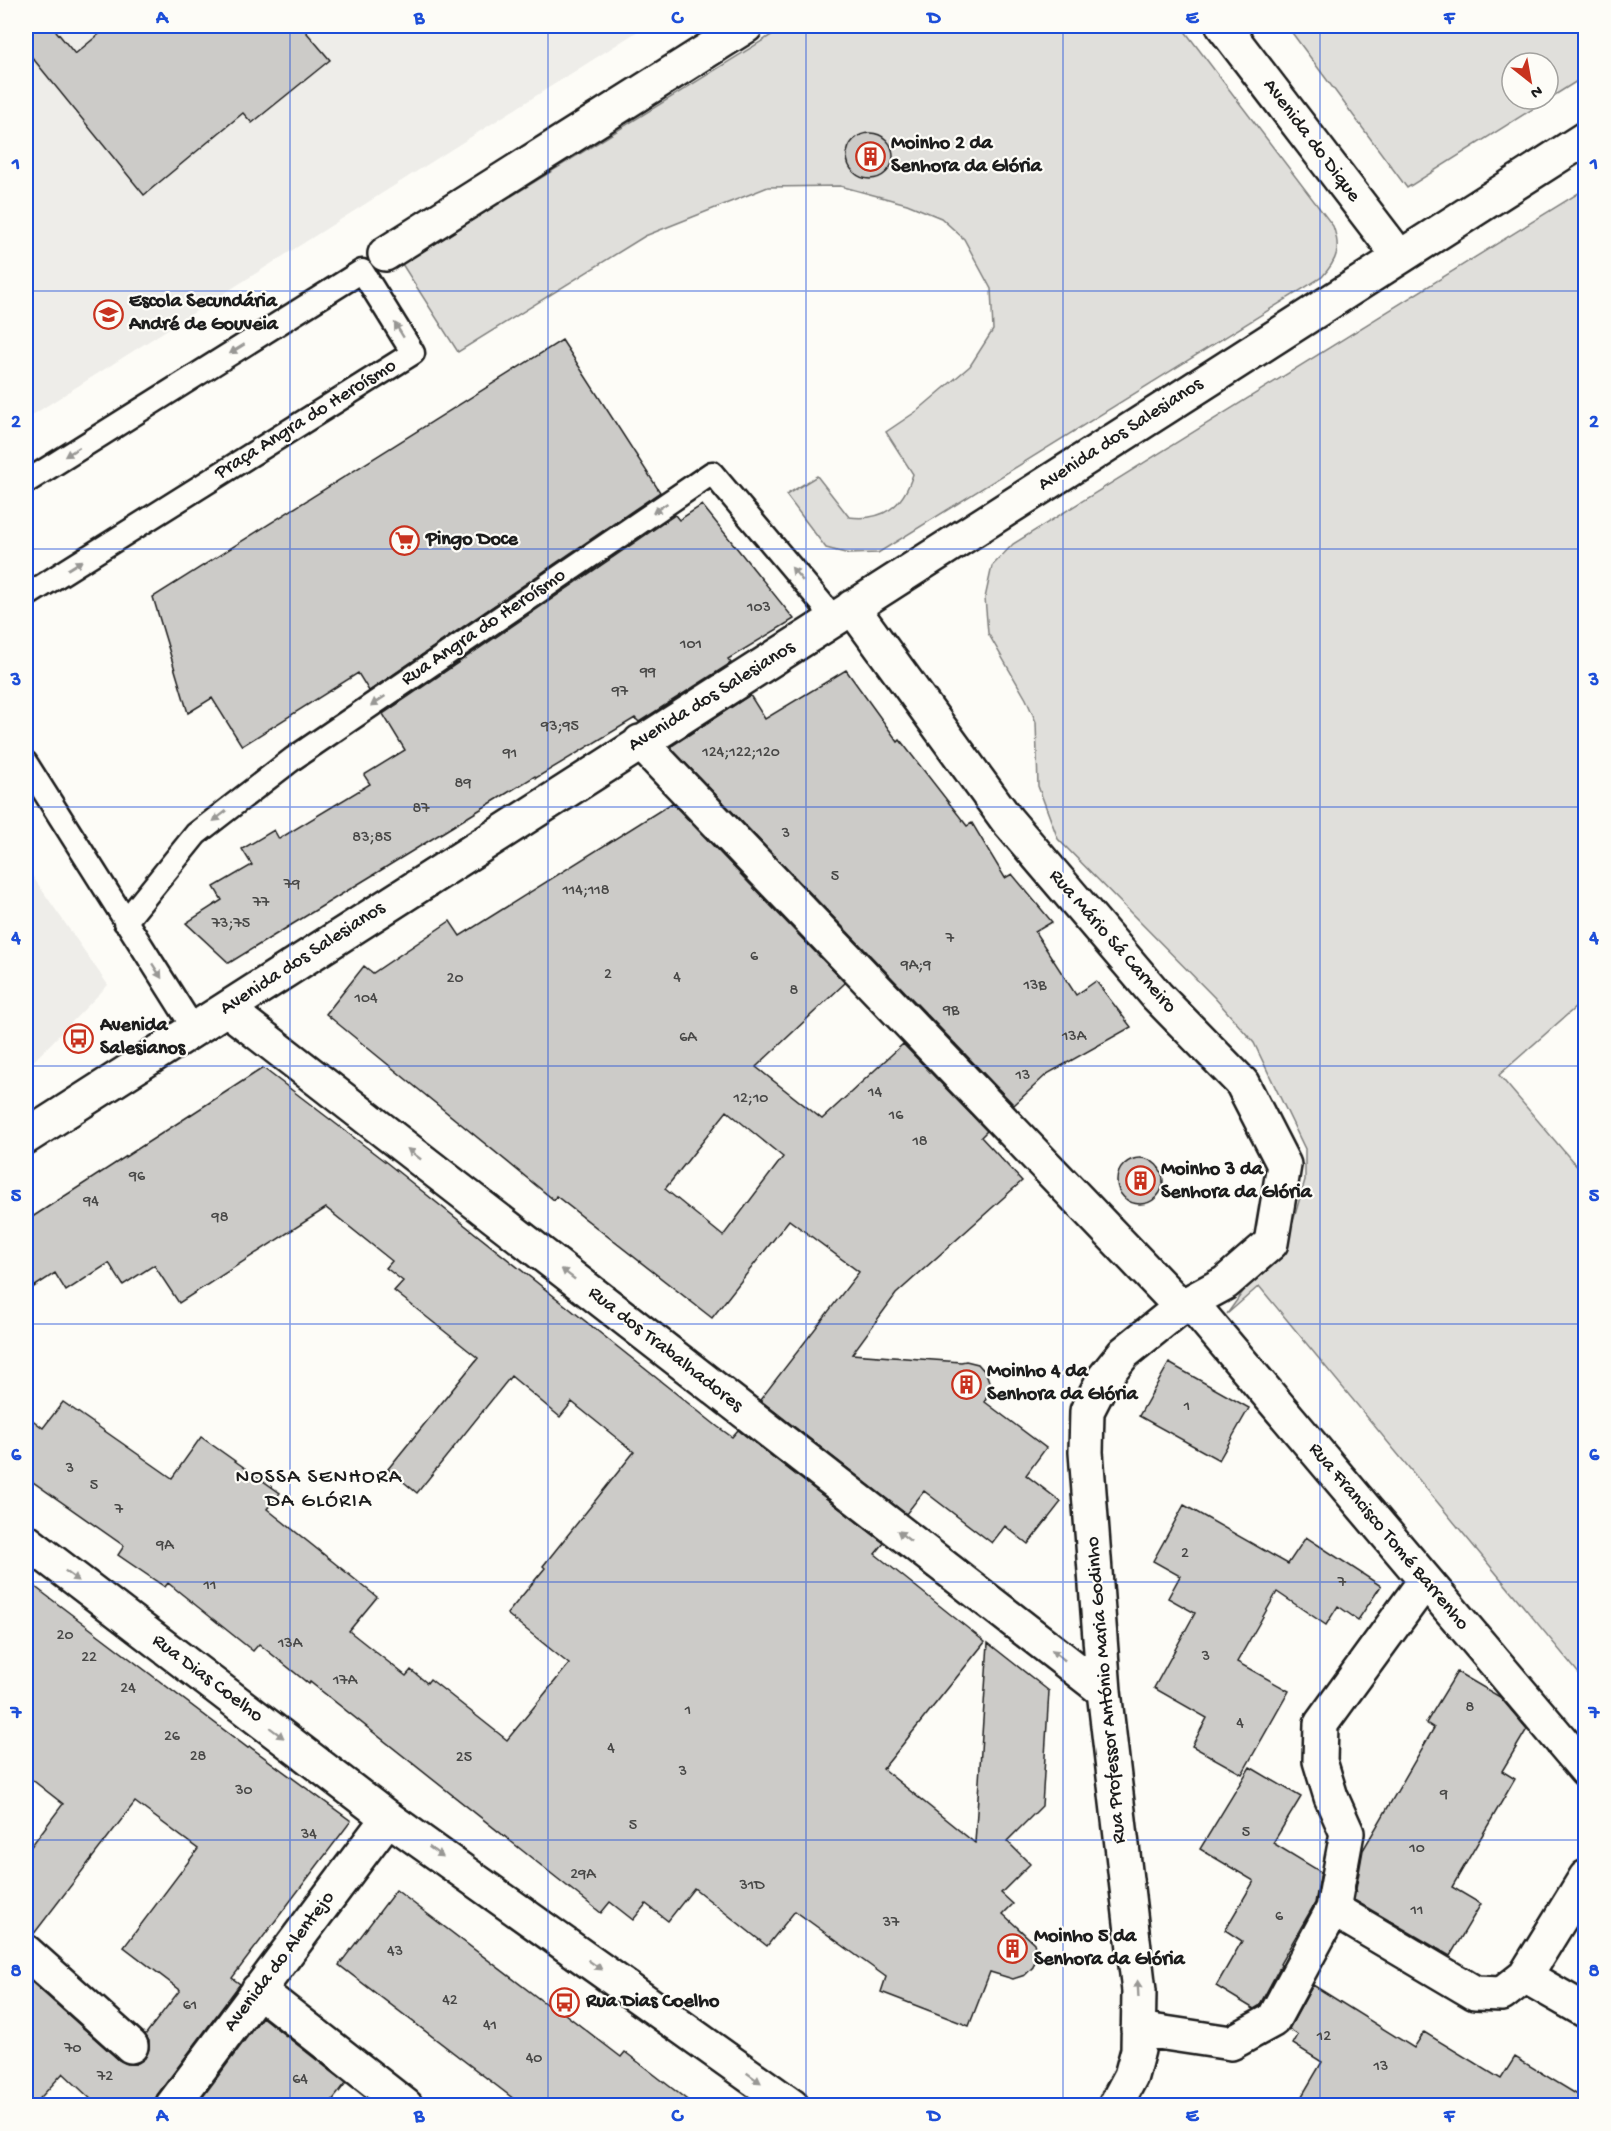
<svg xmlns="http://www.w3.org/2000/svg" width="1611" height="2131" font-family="'Gochi Hand',sans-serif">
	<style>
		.built { fill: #eeede9 }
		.green { fill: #e0dfdb; stroke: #7e7e7c; stroke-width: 1.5; fill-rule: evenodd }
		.building { fill: #cccbc8; stroke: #1c1c1c; stroke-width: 1.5; fill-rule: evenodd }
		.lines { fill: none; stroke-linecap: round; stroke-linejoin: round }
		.lane-casing { stroke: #1c1c1c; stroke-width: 27 }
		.street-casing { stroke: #1c1c1c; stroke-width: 38 }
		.lane { stroke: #fdfcf7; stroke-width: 22 }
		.street { stroke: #fdfcf7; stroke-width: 33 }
		.oneway { fill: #989794 }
		.grid { fill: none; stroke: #1d4ed8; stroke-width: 1.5; stroke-opacity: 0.55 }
		.labels { text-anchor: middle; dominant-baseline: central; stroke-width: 4.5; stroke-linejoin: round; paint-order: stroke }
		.number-label { font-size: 16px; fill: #484847 }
		.street-label { font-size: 20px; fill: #1c1c1c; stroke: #fdfcf7 }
		.poi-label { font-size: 20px; font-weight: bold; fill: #1c1c1c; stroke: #fdfcf7; text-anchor: start }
		.neighbourhood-label { font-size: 21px; letter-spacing: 1.5px; fill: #1c1c1c; stroke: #fdfcf7 }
		.neatline { fill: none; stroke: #1d4ed8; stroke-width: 2 }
		.grid-label { font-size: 20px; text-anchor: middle; font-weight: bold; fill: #1d4ed8 }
	</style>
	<rect width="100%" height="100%" fill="#fdfcf7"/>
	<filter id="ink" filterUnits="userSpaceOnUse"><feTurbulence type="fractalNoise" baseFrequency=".0167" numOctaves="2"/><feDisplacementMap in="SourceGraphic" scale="12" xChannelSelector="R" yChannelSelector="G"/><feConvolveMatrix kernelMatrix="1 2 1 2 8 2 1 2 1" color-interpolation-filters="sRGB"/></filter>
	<g filter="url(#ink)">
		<!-- built -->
		<path class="built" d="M26,26h620l-620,393z
			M26,867l82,118 -82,84z"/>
		<!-- green -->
		<path class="green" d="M786,26h395l152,200c8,22 5,33 -11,51l-444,276 -29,1 -23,-6 -40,-53 31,-19 32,41c34,4 54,-10 64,-43l-27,-42 31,-21 53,-45 23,-36 -2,-41 -27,-50 -23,-21 -34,-14 -67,-18 -72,1 -123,49 -187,116 -56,-88z
			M1287,26h298v50l-178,112zM1512,63h36v36h-36z
			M1585,189v810l-86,76 86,101v505l-326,-395 -32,28 66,-92 12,-42v-31l-51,-106 -39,-45 -157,-159 -20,-53 -2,-64 -10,-23 -38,-66 -3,-35 7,-32 21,-22z"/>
		<!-- building -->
		<path class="building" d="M26,26h26l23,28 34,-28h192l29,34 -78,63 -9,-10 -99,82 -118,-145z
			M847 156a23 23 0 1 1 46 0a23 23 0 1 1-46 0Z
			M562,340l98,152 -291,199 -11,-18 -116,73 -30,-48 -24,15 -35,-116z
			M702,505l92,114 -66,40 3,4 -92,59 -4,-4 -99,60 -1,-2 -306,187 -43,-40 36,-23 -8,-13 38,-22 -10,-16 32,-19 5,9 91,-55 -6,-9 41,-25 -22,-36 292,-199 4,5z
			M846,670l52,72 2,-2 67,86 5,-3 33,55 7,-4 40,48 -17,10 41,63 20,-14 35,46 -84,47 -33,31 -344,-358 80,-52 15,24z
			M672,803l173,180 -89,84 66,52 81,-75 84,87 -6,6 41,44 -126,113 -44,60 109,8 5,-1 12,3 8,9 4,11 -5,18 61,46 -20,27 35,27 -33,42 -23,-18 -13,17 -68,-52 -18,23 -146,-114 99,-128 -70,-52 -77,98 -156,-122 -2,4 -228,-186 38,-48 9,7 77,-52 10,15zM727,1111l56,46 -60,79 -58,-47z
			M263,1068l124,95 331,264 14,10 6,-7 146,113 -9,11 110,88 -102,127 92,74 13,-200 61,48 -7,115 -35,35 23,23 -29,29 12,11 -10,10 31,29 3,12 -4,12 -8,8 -12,4 -23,-7 -21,54 -88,-34 5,-15 -91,-66 -28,35 -73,-58 -26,33 -22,-17 -13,16 -23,-18 -9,11 -291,-231 -1,2 -50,-40 -6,7 -85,-68 -3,4 -47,-32 6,-9 -98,-69v-62l17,13 20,-26 109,76 29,-41 79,56 -13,16 110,88 -28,34 57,45 5,-6 16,13 3,-4 77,61 62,-76 -62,-50 38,-46 -2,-2 91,-114 -62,-50 -12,15 -49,-41 -94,117 -29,-24 90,-111 -84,-67 9,-10 -17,-13 6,-7 -66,-53 -147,95 -25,-38 -31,20 -14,-22 -43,28 -11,-18 -29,19v-71z
			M1117 1181a23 23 0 1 1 46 0a23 23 0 1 1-46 0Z
			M1169,1363l80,45 -30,52 -80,-44z
			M1184,1505l104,59 18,-27 75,49 -23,34 -20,-14 -12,19 -49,-33 -40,70 52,29 -47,83 -50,-28 15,-28 -53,-30 41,-75 -27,-15 12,-22 -27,-15z
			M26,1580l222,168 2,-1 101,74 -119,157 8,6 -83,111 -3,11h-63l3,-4 -31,-29 -30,33h-7v-129l93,83 9,4h8l9,-6 4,-9v-8l-4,-6 35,-45 -56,-43 74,-98 -63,-47 -102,133 -7,-1v-81l37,-49 -37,-29z
			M1457,1672l43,25 27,32 -25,42 13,8 -63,108 29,17 -31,52 -96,-56 9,-50 71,-122 -8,-5z
			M1250,1767l51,30 -28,46 48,29 -6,31 -35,61 1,1 -22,41 -5,3 -38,-23 26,-45 -17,-11 29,-49 -54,-32z
			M396,1890l150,114 2,-3 73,56 4,-5 70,54h-172l-184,-141z
			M1313,1985l101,63 10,-16 77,47 14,-22 71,43v6h-290l26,-44 -29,-18 5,-9 -9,-6z
			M262,2017l84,66 -18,23h-132z"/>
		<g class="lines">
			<defs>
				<path id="lane" d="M26,482l336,-211 51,82 -387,243
					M26,763l168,266
					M125,922l71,-88 98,-76 418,-285 123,146"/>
				<path id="street" d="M1223,26l176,230
					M385,254l361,-228
					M852,607l155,213 150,176 85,87 42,82 -13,78 -46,40 -44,24 -57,46 -20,25 -17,33 -1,41 18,239 35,300 -1,59 -7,26 -16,30
					M640,742l541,565
					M227,1009l877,682
					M26,1137l1560,-999
					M1191,1303l395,467
					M26,1541l362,277 404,288
					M1333,1909l14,-76 -16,-36 -11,-36 1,-37 104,-143
					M26,1952l105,94
					M1525,1976l61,35
					M258,1990l148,116
					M1138,2029l93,14 42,-23 60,-111 142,84 27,1 23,-18 61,-99
					M172,2106l216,-288"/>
			</defs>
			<!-- lane casing -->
			<use href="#lane" class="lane-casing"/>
			<!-- street casing -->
			<use href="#street" class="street-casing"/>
			<!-- lane -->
			<use href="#lane" class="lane"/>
			<!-- street -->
			<use href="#street" class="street"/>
		</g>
		<!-- one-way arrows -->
		<defs><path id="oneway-solid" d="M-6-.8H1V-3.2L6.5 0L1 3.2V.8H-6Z" transform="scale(1.5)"/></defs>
		<g class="oneway">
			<use href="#oneway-solid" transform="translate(399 330) rotate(-122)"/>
			<use href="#oneway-solid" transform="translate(237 349) rotate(148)"/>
			<use href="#oneway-solid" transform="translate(72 452) rotate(148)"/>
			<use href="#oneway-solid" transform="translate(660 508) rotate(146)"/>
			<use href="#oneway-solid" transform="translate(75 565) rotate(-32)"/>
			<use href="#oneway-solid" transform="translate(797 574) rotate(-130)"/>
			<use href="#oneway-solid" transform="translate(378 701) rotate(146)"/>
			<use href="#oneway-solid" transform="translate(220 816) rotate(142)"/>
			<use href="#oneway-solid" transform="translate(157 971) rotate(57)"/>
			<use href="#oneway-solid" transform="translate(414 1154) rotate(-142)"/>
			<use href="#oneway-solid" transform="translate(568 1274) rotate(-142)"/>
			<use href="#oneway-solid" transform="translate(904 1536) rotate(-142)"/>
			<use href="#oneway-solid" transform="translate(72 1576) rotate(37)"/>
			<use href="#oneway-solid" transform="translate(1058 1655) rotate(-142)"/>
			<use href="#oneway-solid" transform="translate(277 1733) rotate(37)"/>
			<use href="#oneway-solid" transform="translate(436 1852) rotate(35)"/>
			<use href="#oneway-solid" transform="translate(595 1965) rotate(35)"/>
			<use href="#oneway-solid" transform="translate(1138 1989) rotate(-93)"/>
			<use href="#oneway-solid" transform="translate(754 2078) rotate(35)"/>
		</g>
	</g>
	<!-- grid -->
	<path class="grid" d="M290,26v2080M548,26v2080M806,26v2080M1063,26v2080M1320,26v2080M26,291h1560M26,549h1560M26,807h1560M26,1066h1560M26,1324h1560M26,1582h1560M26,1840h1560"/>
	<!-- icons -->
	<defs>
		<symbol id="building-ring" viewBox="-11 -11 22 22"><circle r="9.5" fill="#fdfcf7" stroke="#c8321e" stroke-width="1.5"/><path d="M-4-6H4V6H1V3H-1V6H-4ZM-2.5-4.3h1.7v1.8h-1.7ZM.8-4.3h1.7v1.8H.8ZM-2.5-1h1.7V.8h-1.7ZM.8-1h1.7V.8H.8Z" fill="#c8321e"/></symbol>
		<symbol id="school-ring" viewBox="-11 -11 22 22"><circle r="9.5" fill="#fdfcf7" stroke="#c8321e" stroke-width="1.5"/><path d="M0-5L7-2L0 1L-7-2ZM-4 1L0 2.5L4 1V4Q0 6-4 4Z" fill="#c8321e"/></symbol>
		<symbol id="supermarket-ring" viewBox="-11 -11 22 22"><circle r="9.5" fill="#fdfcf7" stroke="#c8321e" stroke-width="1.5"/><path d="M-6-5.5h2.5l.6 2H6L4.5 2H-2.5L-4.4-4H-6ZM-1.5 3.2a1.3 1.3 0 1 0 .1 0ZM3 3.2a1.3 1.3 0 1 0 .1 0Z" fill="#c8321e"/></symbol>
		<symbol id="bus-ring" viewBox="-11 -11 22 22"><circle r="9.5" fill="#fdfcf7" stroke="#c8321e" stroke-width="1.5"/><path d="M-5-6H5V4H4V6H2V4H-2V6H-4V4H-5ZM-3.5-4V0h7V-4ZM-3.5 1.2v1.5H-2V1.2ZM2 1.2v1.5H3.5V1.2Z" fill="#c8321e"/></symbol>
	</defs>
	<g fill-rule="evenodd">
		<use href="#building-ring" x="854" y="140" width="33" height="33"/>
		<use href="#school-ring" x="92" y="298" width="33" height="33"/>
		<use href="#supermarket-ring" x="388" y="524" width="33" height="33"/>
		<use href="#bus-ring" x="62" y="1022" width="33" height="33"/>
		<use href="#building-ring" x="1124" y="1164" width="33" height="33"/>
		<use href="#building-ring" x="950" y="1368" width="33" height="33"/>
		<use href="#building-ring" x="996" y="1932" width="33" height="33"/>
		<use href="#bus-ring" x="548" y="1986" width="33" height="33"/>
	</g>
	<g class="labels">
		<!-- number labels -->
		<g class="number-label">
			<text x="759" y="608">103</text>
			<text x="691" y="645">101</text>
			<text x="648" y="673">99</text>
			<text x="620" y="692">97</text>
			<text x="560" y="727">93;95</text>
			<text x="741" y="753">124;122;120</text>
			<text x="510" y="754">91</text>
			<text x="463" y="784">89</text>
			<text x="421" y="809">87</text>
			<text x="786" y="834">3</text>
			<text x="372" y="838">83;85</text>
			<text x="835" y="877">5</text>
			<text x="292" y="885">79</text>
			<text x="586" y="891">114;118</text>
			<text x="261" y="903">77</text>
			<text x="231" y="924">73;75</text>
			<text x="950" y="939">7</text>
			<text x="754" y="957">6</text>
			<text x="916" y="966">9A;9</text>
			<text x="608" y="975">2</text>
			<text x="677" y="978">4</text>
			<text x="455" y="979">20</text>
			<text x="1035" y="986">13B</text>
			<text x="794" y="991">8</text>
			<text x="366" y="999">104</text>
			<text x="951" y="1011">9B</text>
			<text x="1074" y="1037">13A</text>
			<text x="688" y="1038">6A</text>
			<text x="1023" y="1076">13</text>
			<text x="875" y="1093">14</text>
			<text x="751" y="1099">12;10</text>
			<text x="896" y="1116">16</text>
			<text x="920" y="1142">18</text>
			<text x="137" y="1177">96</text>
			<text x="91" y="1202">94</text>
			<text x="220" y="1218">98</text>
			<text x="1187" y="1407">1</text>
			<text x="70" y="1469">3</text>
			<text x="94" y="1486">5</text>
			<text x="119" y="1510">7</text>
			<text x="165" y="1546">9A</text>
			<text x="1185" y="1554">2</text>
			<text x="1342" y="1583">7</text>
			<text x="210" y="1586">11</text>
			<text x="65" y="1636">20</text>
			<text x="290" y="1644">13A</text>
			<text x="1206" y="1657">3</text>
			<text x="89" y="1658">22</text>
			<text x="345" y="1681">17A</text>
			<text x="128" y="1689">24</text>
			<text x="1470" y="1708">8</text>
			<text x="688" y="1711">1</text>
			<text x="1240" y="1724">4</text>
			<text x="172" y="1737">26</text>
			<text x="611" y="1749">4</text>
			<text x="198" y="1757">28</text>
			<text x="464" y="1758">25</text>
			<text x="683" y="1772">3</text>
			<text x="244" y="1791">30</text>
			<text x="1444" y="1795">9</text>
			<text x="633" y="1826">5</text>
			<text x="1246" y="1833">5</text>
			<text x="309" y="1835">34</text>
			<text x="1417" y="1849">10</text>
			<text x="583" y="1875">29A</text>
			<text x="752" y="1886">31D</text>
			<text x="1417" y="1911">11</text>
			<text x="1279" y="1917">6</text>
			<text x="891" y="1923">37</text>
			<text x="395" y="1952">43</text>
			<text x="450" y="2001">42</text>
			<text x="190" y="2006">61</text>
			<text x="490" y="2026">41</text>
			<text x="1324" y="2037">12</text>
			<text x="73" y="2049">70</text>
			<text x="534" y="2059">40</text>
			<text x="1381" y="2067">13</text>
			<text x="105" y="2077">72</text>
			<text x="300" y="2080">64</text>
		</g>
		<!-- street labels -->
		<g class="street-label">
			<text transform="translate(1311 141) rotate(53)">Avenida do Dique</text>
			<text transform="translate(306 420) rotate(-32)">Praça Angra do Heroísmo</text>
			<text transform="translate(1121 435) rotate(-33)">Avenida dos Salesianos</text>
			<text transform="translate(484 628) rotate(-34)">Rua Angra do Heroísmo</text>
			<text transform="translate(712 697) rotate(-32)">Avenida dos Salesianos</text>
			<text transform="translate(1112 942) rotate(49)">Rua Mário Sá Carneiro</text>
			<text transform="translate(303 959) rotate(-33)">Avenida dos Salesianos</text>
			<text transform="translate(665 1350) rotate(38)">Rua dos Trabalhadores</text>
			<text transform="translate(1388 1537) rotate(50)">Rua Francisco Tomé Barrenho</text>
			<text transform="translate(207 1679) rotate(37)">Rua Dias Coelho</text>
			<text transform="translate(1107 1690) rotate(-95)">Rua Professor António Maria Godinho</text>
			<text transform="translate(280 1962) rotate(-53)">Avenida do Alentejo</text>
		</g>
		<!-- poi labels -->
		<g class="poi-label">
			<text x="891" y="144">Moinho 2 da<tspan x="891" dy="23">Senhora da Glória</tspan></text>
			<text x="129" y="302">Escola Secundária<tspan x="129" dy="23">André de Gouveia</tspan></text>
			<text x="426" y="540">Pingo Doce</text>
			<text x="100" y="1026">Avenida<tspan x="100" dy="23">Salesianos</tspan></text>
			<text x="1161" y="1170">Moinho 3 da<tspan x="1161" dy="23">Senhora da Glória</tspan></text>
			<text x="987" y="1372">Moinho 4 da<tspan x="987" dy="23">Senhora da Glória</tspan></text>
			<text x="1034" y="1937">Moinho 5 da<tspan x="1034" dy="23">Senhora da Glória</tspan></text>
			<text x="586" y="2002">Rua Dias Coelho</text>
		</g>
		<!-- neighbourhood labels -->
		<g class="neighbourhood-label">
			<text x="319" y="1478">NOSSA SENHORA<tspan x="319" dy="24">DA GLÓRIA</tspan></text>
		</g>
	</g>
	<!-- margin -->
	<rect width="1611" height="2131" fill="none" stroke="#fdfcf7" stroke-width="66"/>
	<!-- north arrow -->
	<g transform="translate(1530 81) rotate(149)"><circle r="28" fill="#fdfcf7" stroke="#a3a29f" stroke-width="1.5"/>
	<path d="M0-4.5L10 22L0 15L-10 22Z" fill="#c8321e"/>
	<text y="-9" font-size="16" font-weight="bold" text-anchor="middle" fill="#1c1c1c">N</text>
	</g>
	<rect x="33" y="33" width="1545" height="2065" class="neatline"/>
	<g class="grid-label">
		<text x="162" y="23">A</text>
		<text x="419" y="23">B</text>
		<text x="677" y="23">C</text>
		<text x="934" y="23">D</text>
		<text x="1192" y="23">E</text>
		<text x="1449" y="23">F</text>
		<text x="16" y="169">1</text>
		<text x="1594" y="169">1</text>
		<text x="16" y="427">2</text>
		<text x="1594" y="427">2</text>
		<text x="16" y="685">3</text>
		<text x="1594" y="685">3</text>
		<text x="16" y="943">4</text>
		<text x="1594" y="943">4</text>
		<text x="16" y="1201">5</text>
		<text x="1594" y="1201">5</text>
		<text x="16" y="1460">6</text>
		<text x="1594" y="1460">6</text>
		<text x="16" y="1718">7</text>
		<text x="1594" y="1718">7</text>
		<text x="16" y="1976">8</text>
		<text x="1594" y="1976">8</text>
		<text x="162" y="2121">A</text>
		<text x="419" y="2121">B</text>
		<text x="677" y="2121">C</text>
		<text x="934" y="2121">D</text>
		<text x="1192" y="2121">E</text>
		<text x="1449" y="2121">F</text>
	</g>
</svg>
